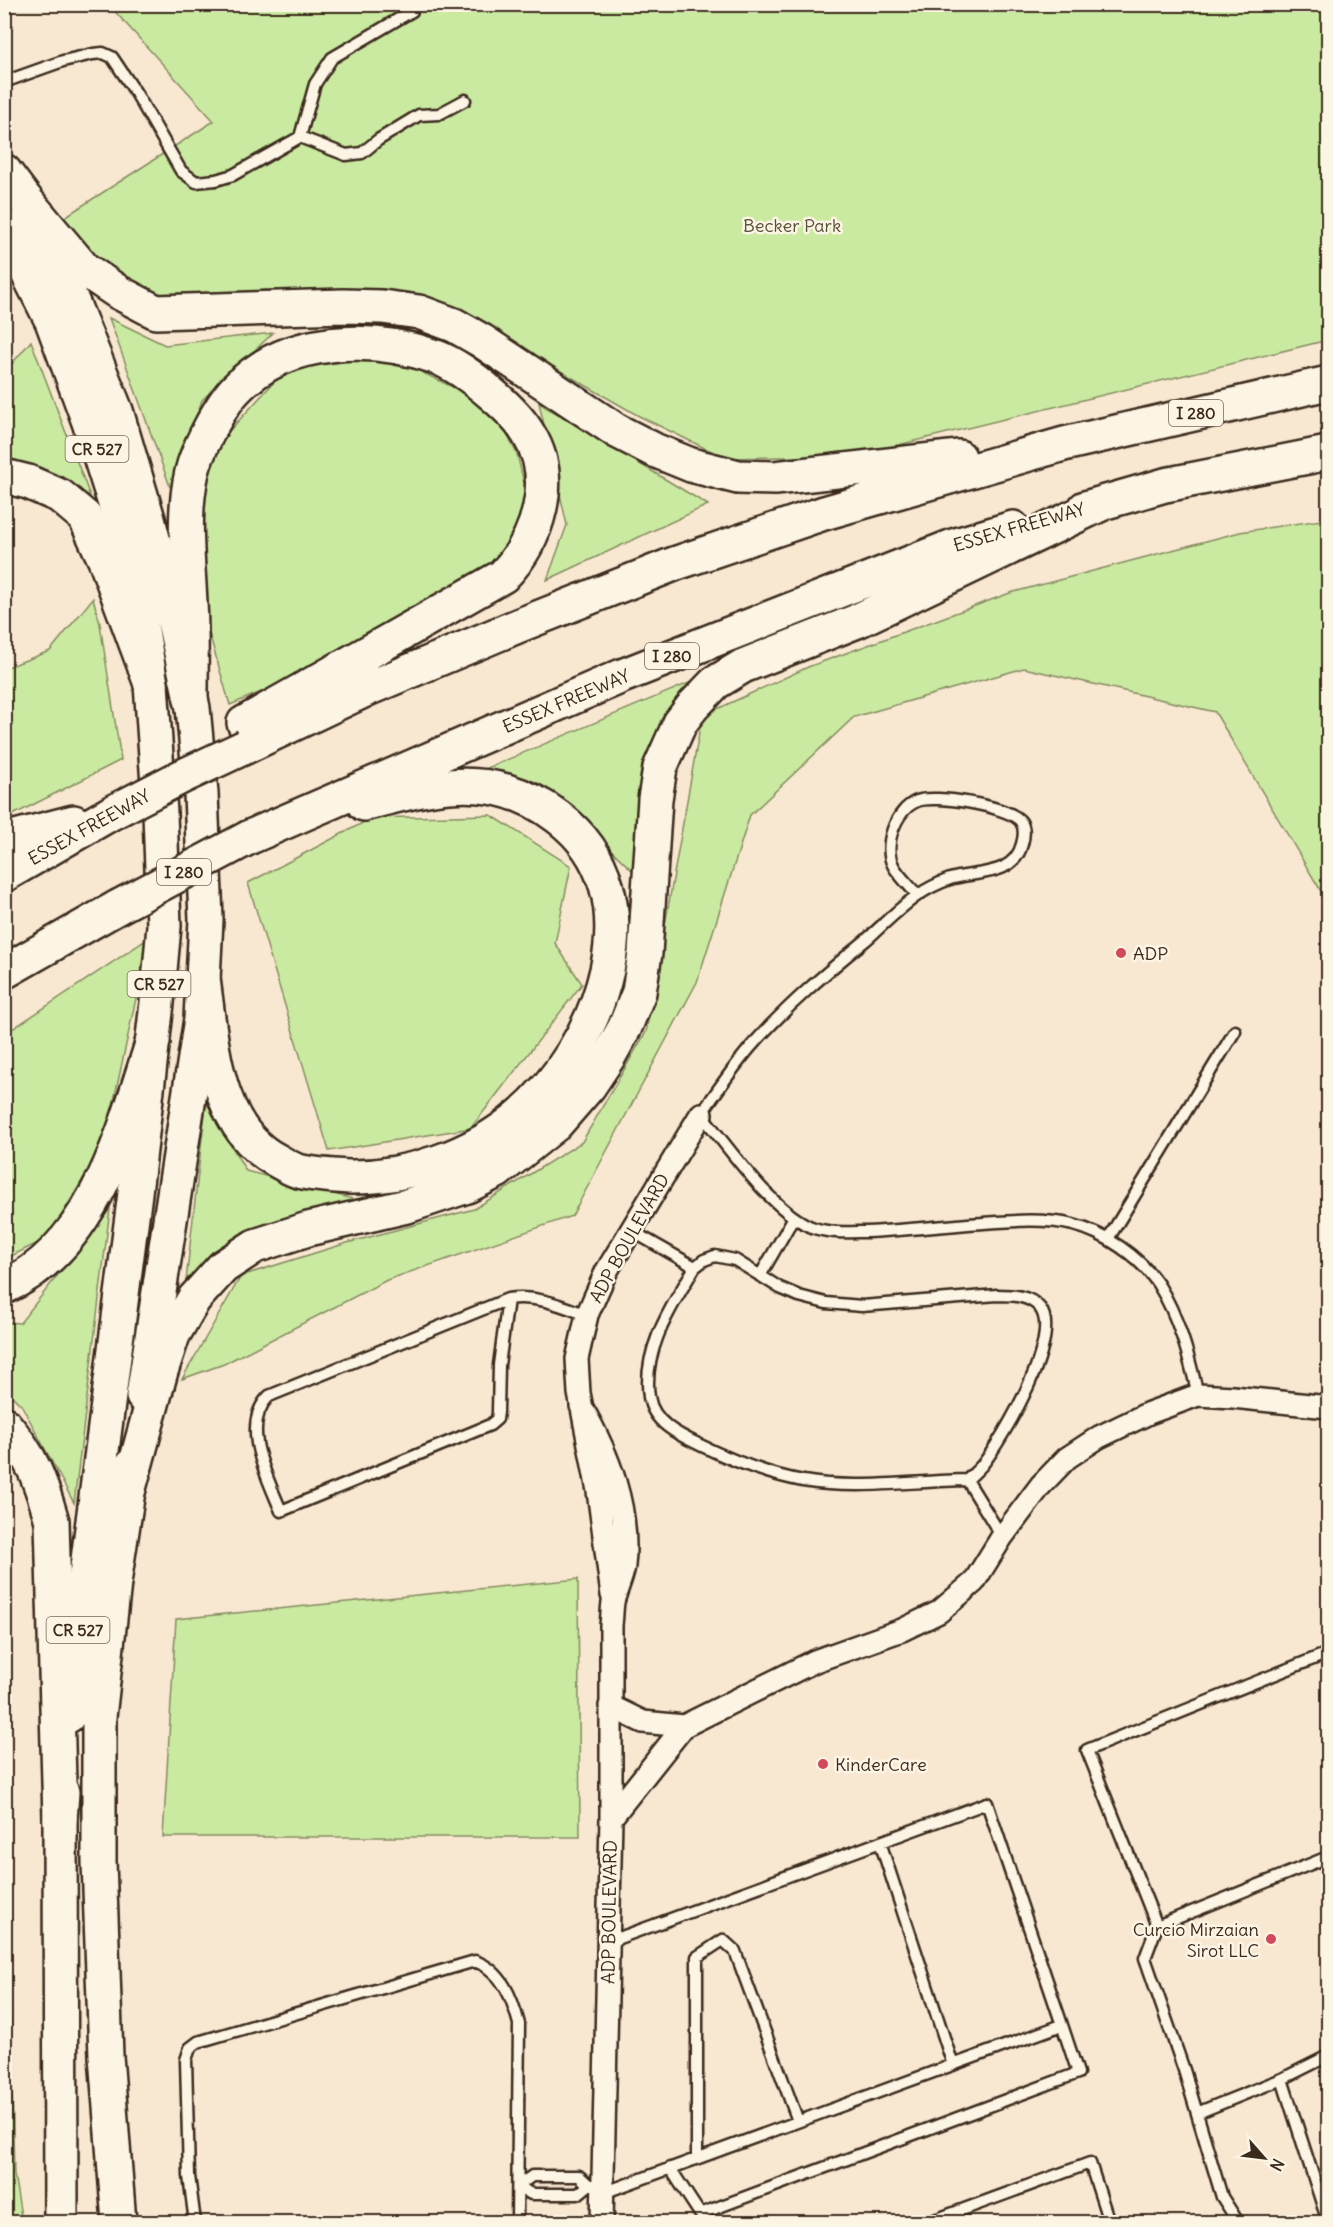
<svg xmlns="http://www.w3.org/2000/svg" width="1333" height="2227" font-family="Delius,sans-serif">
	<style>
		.green { fill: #cbeaa1; stroke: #838a60; stroke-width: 1.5 }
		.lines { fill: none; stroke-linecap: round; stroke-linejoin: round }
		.service-casing { stroke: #3b2a1e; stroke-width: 15 }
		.minor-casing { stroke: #3b2a1e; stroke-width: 26 }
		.primary-casing { stroke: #3b2a1e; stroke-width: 38 }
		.motorway-casing { stroke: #3b2a1e; stroke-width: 38 }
		.service { stroke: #fcf5e5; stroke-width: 10 }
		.minor { stroke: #fcf5e5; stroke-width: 21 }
		.primary { stroke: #fcf5e5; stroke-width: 33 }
		.motorway { stroke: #fcf5e5; stroke-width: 33 }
		.motorway-bridge-casing { stroke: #3b2a1e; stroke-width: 38; stroke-linecap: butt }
		.motorway-bridge { stroke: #fcf5e5; stroke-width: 33 }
		.poi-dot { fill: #d1495b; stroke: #fcf5e5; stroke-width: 2 }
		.labels { text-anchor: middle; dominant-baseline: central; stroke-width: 5; stroke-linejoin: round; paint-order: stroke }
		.shield { fill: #fcf5e5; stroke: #75675a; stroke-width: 1.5 }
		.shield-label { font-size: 16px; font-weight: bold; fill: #3b2a1e }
		.park-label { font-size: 18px; fill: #585038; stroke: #fcf5e5 }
		.street-label { font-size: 18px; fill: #3b2a1e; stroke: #fcf5e5 }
		.poi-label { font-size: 18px; fill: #3b2a1e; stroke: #fcf5e5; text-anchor: start }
	</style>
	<rect width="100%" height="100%" fill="#f9e8d1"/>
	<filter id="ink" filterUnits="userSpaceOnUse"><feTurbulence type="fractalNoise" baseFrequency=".0167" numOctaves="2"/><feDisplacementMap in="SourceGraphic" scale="12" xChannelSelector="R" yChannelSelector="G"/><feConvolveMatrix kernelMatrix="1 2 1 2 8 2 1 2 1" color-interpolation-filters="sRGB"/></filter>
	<g filter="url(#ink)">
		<!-- green -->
		<path class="green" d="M109,5h1219v335l-475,116 -128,2 -86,-42 -197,-113 -84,-13h-92l-112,11 -40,-21 -54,-60 154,-99z
			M109,318l56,27 108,-12 -71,67 -30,92z
			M31,341l59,155 -54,-29 -31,-4v-91z
			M388,356l104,50 25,48 13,54 -37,56 -158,97 -105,44 -28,-96 -3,-112 10,-44 77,-84z
			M539,403l169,102 -161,75 20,-55z
			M1328,519v384l-113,-191 -191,-44 -170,49 -104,98 -53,167 -125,234 -185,64 -163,84 -42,15 59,-103 106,-33 127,-34 108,-67 64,-110 56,-316 106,-49 202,-74 230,-61z
			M93,598l7,26 21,136 -116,59v-151l45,-17z
			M691,682l-44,70 -11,122 -87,-84 -64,-21z
			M491,815l80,51 -16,77 27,41 -111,144 -142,23 -81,-268 124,-65z
			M149,938l-44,204 -57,96 -43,21v-225z
			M206,1102l40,69 111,29 -103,30 -68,51z
			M110,1209l-36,294 -52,-97 -17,-17v-67l15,1z
			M578,1579l2,258h-417l13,-218z
			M4,1739l10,435 8,48h-18z"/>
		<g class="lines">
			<defs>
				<path id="service" d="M4,82l59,-21 30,-7 10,-1 9,4 24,36 45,78 15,11 20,-2 17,-5 67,-38 46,18 16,-2 16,-13 41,-25 20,-1 26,-14
					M300,137l15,-53 17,-26 80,-47
					M917,895c-7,-9 -17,-18 -23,-28 -12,-20 1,-57 23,-66 16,-7 94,5 104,21 4,6 3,15 1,22 -8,33 -46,27 -72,35 -11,4 -23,10 -32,16 -19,13 -35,30 -52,45 -39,32 -77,64 -111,102 -20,22 -37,48 -54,72 29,35 68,93 108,112 18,8 41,6 59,6 34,-2 67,-5 100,-8 34,-2 72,-7 105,1 32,8 66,31 85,59 21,33 31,73 40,111
					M630,1230l65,37
					M1108,1239l127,-208
					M715,1256l20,4 45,28 19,8 27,7 36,3 135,-11c14,0 33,0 43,13 23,29 -37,130 -57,156 -5,6 -11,11 -16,16 -53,1 -112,10 -164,1 -37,-7 -70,-20 -103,-36 -21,-10 -47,-22 -51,-48 -7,-48 23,-91 46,-130l9,-7z
					M760,1276l34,-59
					M508,1299l-9,66 -1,47 -1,7 -7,6 -209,86c-13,-33 -42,-85 -12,-115l239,-97c29,-4 52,6 79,16
					M967,1480l35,57
					M880,1842l73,223
					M1157,1926l171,-69
					M1282,2079l46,143
					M1197,2113l85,-34 46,-23
					M697,2158v-201l26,-17 12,11 63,170
					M670,2168l30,46 378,-141 -16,-48
					M589,2185l-10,-9h-47l-14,10 13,8h47l11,-9h14
					M603,2193l459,-168 -75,-222 -379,139
					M195,2222l-6,-46 -3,-116 4,-12 8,-6 277,-81c27,10 37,36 44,63l-2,198
					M929,2222l161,-59 19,59
					M1238,2222l-16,-25 -38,-127 -39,-112 12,-32 -70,-176 241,-97"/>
				<path id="minor" d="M581,1406c28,49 49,102 43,160 -2,12 -8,24 -11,36 -1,7 -1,15 -2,23v193l-9,404
					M612,1595l-14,-104 -19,-98 -2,-34 10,-44 19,-43 95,-158
					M610,1706l33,16 41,4
					M611,1818l73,-92 131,-65 87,-31 37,-18 35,-30 28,-45 39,-52 26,-27 32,-21 50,-24 49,-18 35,2 95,10"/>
				<path id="primary" d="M4,171l21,28 32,65 59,147 32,108 26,102 19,87 8,85 5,127 -5,99 -58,377
					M4,226l48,95 37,101 38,119 24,143 9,129 4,113 -7,77 -22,190 -67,523
					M61,2222l-1,-402 2,-28
					M119,2222l-13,-166 -7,-195v-144l15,-134 18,-118"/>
				<path id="motorway" d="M25,199l59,70 34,23 38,20 187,-6 39,1 37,5 35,13 28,16 135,90 37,19 37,15 47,12 37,1 184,-21
					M4,476l24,6 32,14 25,21 20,43 46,124
					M1085,508l80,-23 163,-32
					M191,698c0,-32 1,-64 -1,-95 -2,-44 -8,-88 2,-131 3,-13 9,-26 15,-38 8,-16 17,-33 30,-46 50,-52 135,-53 199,-31 21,8 40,23 57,38 13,11 27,24 36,40 28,45 9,105 -26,141l-259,147
					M245,747l122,-58 153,-64 154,-61 150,-51 240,-69 264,-61
					M250,837l372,-161 331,-130 60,-18
					M4,840l70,-18
					M4,875l109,-63
					M4,972l114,-65
					M203,979c9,62 11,148 73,181 7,4 15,9 22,11 17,4 34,5 51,6 59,1 124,-22 169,-60 82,-68 142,-224 40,-300 -31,-24 -69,-35 -109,-31 -28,2 -58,11 -85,18
					M4,1287c92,-40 121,-160 149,-246
					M4,1424c29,34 36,56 48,97l8,299
					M128,1492l33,-121 12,-36 21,-36 29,-32 32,-21 53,-17 99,-23 60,-20 30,-15 59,-47 33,-38 20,-30 16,-29 14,-35 6,-39 10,-154 5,-31 20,-45 13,-17 22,-23 28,-17 114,-45 248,-119"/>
			</defs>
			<!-- service casing -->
			<use href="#service" class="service-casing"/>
			<!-- minor casing -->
			<use href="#minor" class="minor-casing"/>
			<!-- primary casing -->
			<use href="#primary" class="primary-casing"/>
			<!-- motorway casing -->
			<use href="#motorway" class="motorway-casing"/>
			<!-- service -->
			<use href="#service" class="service"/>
			<!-- minor -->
			<use href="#minor" class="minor"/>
			<!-- primary -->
			<use href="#primary" class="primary"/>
			<!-- motorway -->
			<use href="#motorway" class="motorway"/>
			<defs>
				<path id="motorway-bridge" d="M113,812l68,-35 64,-30
					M118,907l132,-70"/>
			</defs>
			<!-- motorway-bridge casing -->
			<use href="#motorway-bridge" class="motorway-bridge-casing"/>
			<!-- motorway-bridge -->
			<use href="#motorway-bridge" class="motorway-bridge"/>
		</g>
	</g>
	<!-- markers -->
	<g class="poi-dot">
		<circle cx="1121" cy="953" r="6"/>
		<circle cx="823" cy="1764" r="6"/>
		<circle cx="1271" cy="1939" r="6"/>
	</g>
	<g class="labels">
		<!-- shield labels -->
		<g class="shield">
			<rect x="1169" y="400" width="54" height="26" rx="4.5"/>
			<rect x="65.5" y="436" width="63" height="26" rx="4.5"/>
			<rect x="645" y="643" width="54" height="26" rx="4.5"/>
			<rect x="157" y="859" width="54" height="26" rx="4.5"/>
			<rect x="127.5" y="971" width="63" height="26" rx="4.5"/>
			<rect x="46.5" y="1617" width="63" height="26" rx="4.5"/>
		</g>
		<g class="shield-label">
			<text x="1196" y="413">I 280</text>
			<text x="97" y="449">CR 527</text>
			<text x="672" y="656">I 280</text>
			<text x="184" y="872">I 280</text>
			<text x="159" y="984">CR 527</text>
			<text x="78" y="1630">CR 527</text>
		</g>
		<!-- park labels -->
		<g class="park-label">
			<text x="792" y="225">Becker Park</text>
		</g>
		<!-- street labels -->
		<g class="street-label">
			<text transform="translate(1019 527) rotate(-16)">ESSEX FREEWAY</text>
			<text transform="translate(566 701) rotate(-23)">ESSEX FREEWAY</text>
			<text transform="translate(89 827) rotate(-29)">ESSEX FREEWAY</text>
			<text transform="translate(629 1238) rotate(-61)">ADP BOULEVARD</text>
			<text transform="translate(609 1912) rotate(-89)">ADP BOULEVARD</text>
		</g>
		<!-- poi labels -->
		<g class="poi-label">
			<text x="1133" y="953">ADP</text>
			<text x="835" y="1764">KinderCare</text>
			<text x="1259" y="1929" text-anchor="end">Curcio Mirzaian<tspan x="1259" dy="21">Sirot LLC</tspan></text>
		</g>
	</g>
	<!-- margin -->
	<rect width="1333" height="2227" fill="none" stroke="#fcf5e5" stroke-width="24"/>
	<rect x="12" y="12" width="1309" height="2203" fill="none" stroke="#3b2a1e" stroke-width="2" filter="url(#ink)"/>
	<!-- north arrow -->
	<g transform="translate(1264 2158) rotate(118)" stroke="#fcf5e5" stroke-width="4.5" paint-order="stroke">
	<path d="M0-4.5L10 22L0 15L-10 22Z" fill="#3b2a1e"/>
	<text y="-9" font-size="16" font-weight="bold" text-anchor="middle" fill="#3b2a1e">N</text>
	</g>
</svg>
